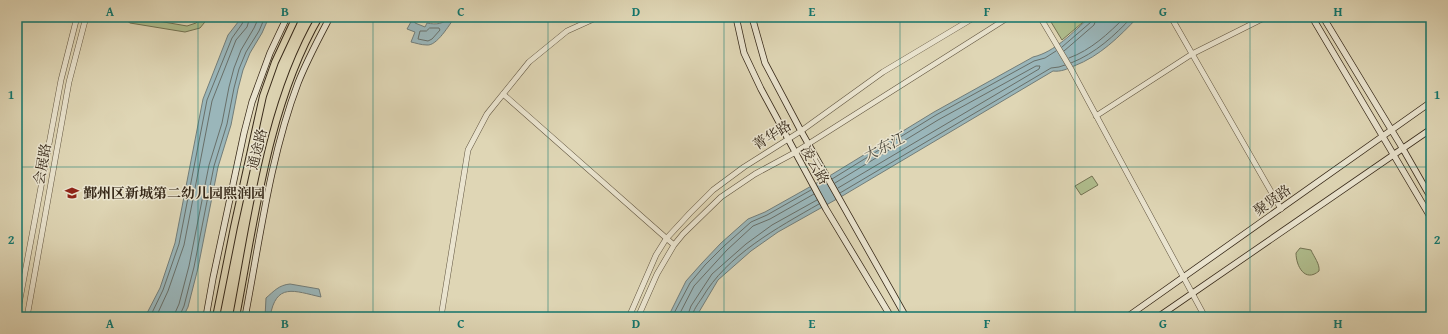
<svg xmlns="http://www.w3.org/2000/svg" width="1448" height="334" font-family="'Gentium Book Plus','Noto Serif SC',serif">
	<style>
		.green { fill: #b0be8e; stroke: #737353 }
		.water { fill: #9ab6ba; stroke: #727d79 }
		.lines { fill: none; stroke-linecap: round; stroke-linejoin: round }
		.shore { stroke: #686f69; stroke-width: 1 }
		.tertiary-casing { stroke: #60543f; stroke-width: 6 }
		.secondary-casing { stroke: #362818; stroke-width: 7 }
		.primary-casing { stroke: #362818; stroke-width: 8 }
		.tertiary { stroke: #eae4cf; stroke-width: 5 }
		.secondary { stroke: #eae4cf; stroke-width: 5.5 }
		.primary { stroke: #dfd6b5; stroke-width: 6 }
		.grid { fill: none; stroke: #0f766e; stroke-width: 1; stroke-opacity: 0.55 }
		.labels { text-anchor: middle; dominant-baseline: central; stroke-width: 3; stroke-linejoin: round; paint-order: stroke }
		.street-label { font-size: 14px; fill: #362818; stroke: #eae4cf }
		.poi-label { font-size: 14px; font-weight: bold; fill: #362818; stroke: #eae4cf; text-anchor: start }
		.water-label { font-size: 15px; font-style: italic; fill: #4f4c40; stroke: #eae4cf }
		.neatline { fill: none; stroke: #0f766e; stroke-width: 1.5 }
		.grid-label { font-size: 13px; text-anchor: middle; font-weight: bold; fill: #0f766e }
	</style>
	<rect width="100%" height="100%" fill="#dfd6b5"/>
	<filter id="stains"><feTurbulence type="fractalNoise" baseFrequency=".005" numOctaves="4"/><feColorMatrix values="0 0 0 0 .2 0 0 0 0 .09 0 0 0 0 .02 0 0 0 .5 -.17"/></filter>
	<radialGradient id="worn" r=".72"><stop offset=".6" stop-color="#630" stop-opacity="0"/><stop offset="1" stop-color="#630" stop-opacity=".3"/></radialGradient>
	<!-- green -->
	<path class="green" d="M122,17h13l52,9 9,-3 6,-6h7l-9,11 -15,4 -55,-9z
		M1048,17h41l-27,23z
		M1092,176l6,9 -17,10 -6,-9z
		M1300,248l11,2c3,7 9,14 8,21 -14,12 -23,-5 -23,-18z"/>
	<!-- water -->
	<path class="water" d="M242,17h27l-7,16 -12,20 -7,17 -5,19 -7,36 -13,42 -20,101 -10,39 -5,10h-38l15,-29 15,-45 28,-144 25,-64z
		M450,17h5c-6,8 -18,29 -28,28 -6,0 -11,-2 -16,-3l4,-10 -8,-3 5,-9h3v3l10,4 2,-4c10,2 16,1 23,-6z
		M1090,17h48c-19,20 -38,39 -64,49 -7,3 -13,6 -21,5l-209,124 -66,37 -27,19 -33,29 -22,37h-28l18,-36 16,-18 19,-20 27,-24 17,-7 66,-37 103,-63 99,-55c22,-5 40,-25 57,-40z
		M290,284l29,5 2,8c-27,-6 -45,-15 -51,20h-5l1,-19c8,-7 13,-13 24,-14z"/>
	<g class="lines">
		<!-- shore -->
		<path class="shore" d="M430,28h9l1,2 -8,9 -4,2 -10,-2 2,-8h6z
			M1062,47l29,-25 1,-5
			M1064,51l30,-26 3,-8
			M1069,58c22,-8 39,-24 56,-41
			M1071,63c25,-10 43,-27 61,-46
			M832,179l104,-64 98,-54 11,-3 11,-7
			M835,183l103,-63 98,-54h4l-1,3 -201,119
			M840,193l211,-125 8,-1 6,-2
			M150,317l13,-27 16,-46 28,-144 25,-62 10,-14 3,-7
			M156,317l12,-26 16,-46 28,-144 24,-61 11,-13 3,-10
			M174,317l1,-4 4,-9 10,-38 20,-101 13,-42 7,-36 5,-19 7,-18 13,-22 5,-11
			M179,317l5,-11 10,-39 20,-101 13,-42 7,-36 5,-19 7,-17 13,-21 6,-14
			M672,317l18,-34 15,-18 19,-19 27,-24 16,-7 44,-25
			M678,317l16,-31 33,-36 26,-24 17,-7 44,-25
			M687,317l4,-11 21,-32 34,-30 26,-19 45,-25
			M692,317c1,-7 6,-13 10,-19 25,-43 75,-70 117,-94"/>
		<defs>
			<path id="tertiary" d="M1040,17l31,52 134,248
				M1171,17l110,192
				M503,94l171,151
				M1096,116l96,-62 74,-37
				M17,315l44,-235 16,-63
				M27,317l42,-235 17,-65
				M441,317l27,-167 19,-36 42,-52 38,-31 31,-14
				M629,317l27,-62 10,-16 24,-26 23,-23 31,-23 57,-36 82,-59 92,-55
				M638,317l19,-43 17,-29 9,-11 38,-37 34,-23 39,-21 215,-136"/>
			<path id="secondary" d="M736,17l8,36 17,36 65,120 65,108
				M752,17l13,46 36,68 105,186
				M1312,17l119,201
				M1323,17l80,132 28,49
				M206,317l7,-39 31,-145 8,-31 18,-49 17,-36
				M245,317c15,-78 25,-160 53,-234 9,-23 21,-45 32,-66
				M1127,317l304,-215
				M1158,317l273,-188"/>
			<path id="primary" d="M216,317l18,-90 29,-131 12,-34 21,-45
				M236,317c19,-99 32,-212 83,-300"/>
		</defs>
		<!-- tertiary casing -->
		<use href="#tertiary" class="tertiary-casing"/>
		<!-- secondary casing -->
		<use href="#secondary" class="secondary-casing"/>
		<!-- primary casing -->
		<use href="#primary" class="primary-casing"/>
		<!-- tertiary -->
		<use href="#tertiary" class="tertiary"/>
		<!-- secondary -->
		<use href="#secondary" class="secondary"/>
		<!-- primary -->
		<use href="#primary" class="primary"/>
	</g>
	<!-- grid -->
	<path class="grid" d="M198,17v300M373,17v300M548,17v300M724,17v300M900,17v300M1075,17v300M1250,17v300M17,167h1414"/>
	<!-- icons -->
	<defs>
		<symbol id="school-bare" viewBox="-9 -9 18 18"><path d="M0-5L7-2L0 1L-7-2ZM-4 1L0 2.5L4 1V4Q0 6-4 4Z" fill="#8f2418" stroke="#eae4cf" stroke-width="2.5" paint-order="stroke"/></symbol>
	</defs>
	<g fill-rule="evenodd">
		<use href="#school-bare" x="62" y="183" width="20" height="20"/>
	</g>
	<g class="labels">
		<!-- street labels -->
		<g class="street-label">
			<text transform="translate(772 135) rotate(-32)">菁华路</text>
			<text transform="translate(257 149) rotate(-76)">通途路</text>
			<text transform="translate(42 164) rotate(-80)">会展路</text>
			<text transform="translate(815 165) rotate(60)">凌云路</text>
			<text transform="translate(1272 200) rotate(-35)">聚贤路</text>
		</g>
		<!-- poi labels -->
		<g class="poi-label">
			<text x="83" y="193">鄞州区新城第二幼儿园熙润园</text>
		</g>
		<!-- water labels -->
		<g class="water-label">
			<text transform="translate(883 147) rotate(-27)">大东江</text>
		</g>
	</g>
	<!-- margin -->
	<rect width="1448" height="334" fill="none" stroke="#dfd6b5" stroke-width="44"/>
	<rect x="22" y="22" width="1404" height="290" class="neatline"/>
	<g class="grid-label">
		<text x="110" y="16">A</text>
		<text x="285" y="16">B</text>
		<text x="461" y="16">C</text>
		<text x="636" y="16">D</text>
		<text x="812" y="16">E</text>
		<text x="987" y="16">F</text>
		<text x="1163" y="16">G</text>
		<text x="1338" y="16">H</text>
		<text x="11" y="99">1</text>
		<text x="1437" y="99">1</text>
		<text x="11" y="244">2</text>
		<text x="1437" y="244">2</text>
		<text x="110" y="328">A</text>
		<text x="285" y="328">B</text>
		<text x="461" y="328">C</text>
		<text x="636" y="328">D</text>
		<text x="812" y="328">E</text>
		<text x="987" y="328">F</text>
		<text x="1163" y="328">G</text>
		<text x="1338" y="328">H</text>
	</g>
	<rect width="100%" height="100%" filter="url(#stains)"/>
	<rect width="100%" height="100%" fill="url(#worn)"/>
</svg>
